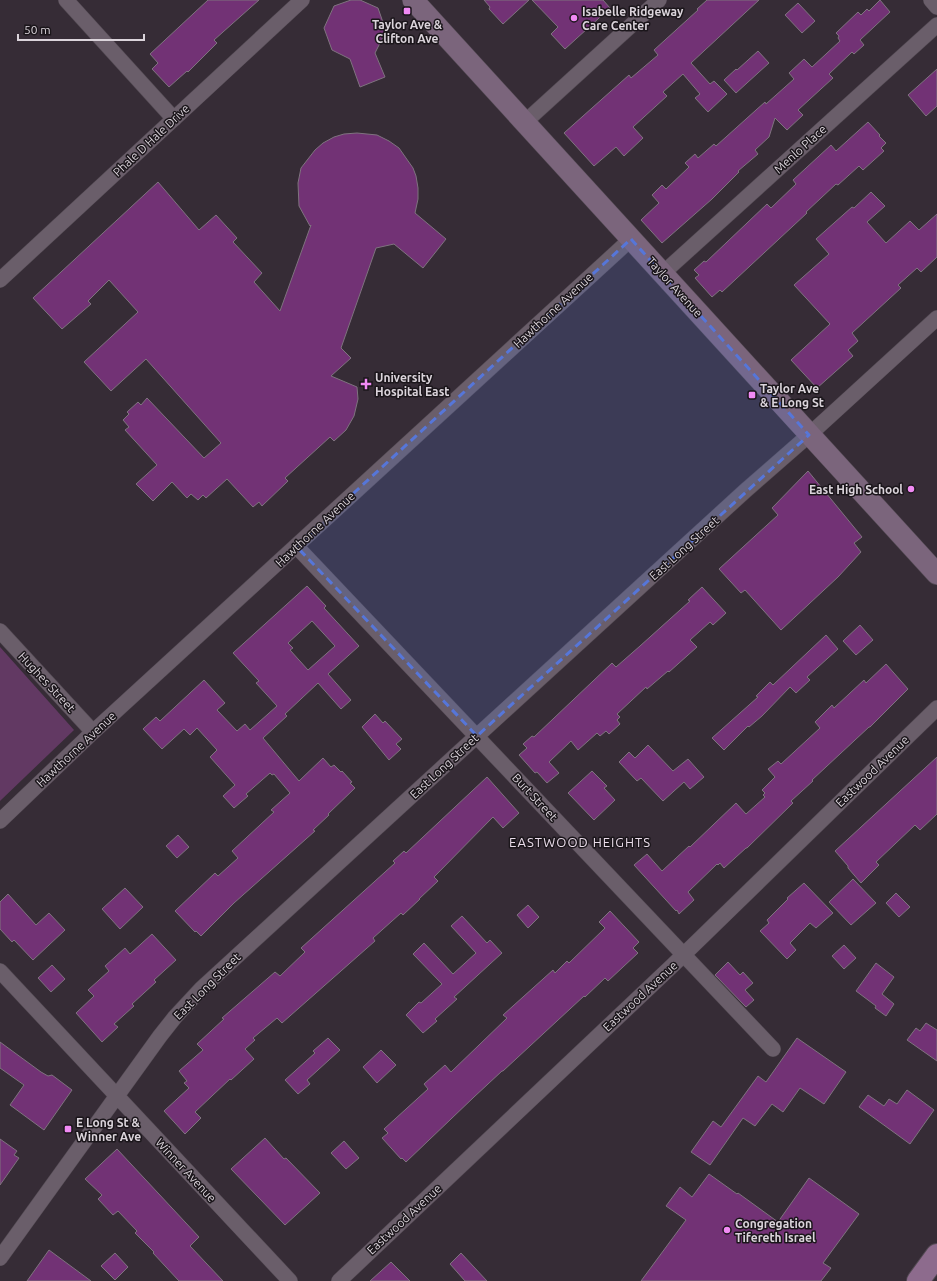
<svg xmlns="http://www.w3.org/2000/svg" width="937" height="1281" font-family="Ubuntu,sans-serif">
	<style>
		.green { fill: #623963 }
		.building { fill: #723275; stroke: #7f737f; fill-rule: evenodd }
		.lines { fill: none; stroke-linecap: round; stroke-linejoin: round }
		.street-casing { stroke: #534a53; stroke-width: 16 }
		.secondary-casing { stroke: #534a53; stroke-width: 22 }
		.primary-casing { stroke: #534a53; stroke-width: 24 }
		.street { stroke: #6a5e6a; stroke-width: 15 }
		.secondary { stroke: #7b657c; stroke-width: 21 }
		.primary { stroke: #8d6b8d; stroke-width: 22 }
		.marked { fill: #5676d9; fill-opacity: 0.2; stroke: #5676d9; stroke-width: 3; stroke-dasharray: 8 5; stroke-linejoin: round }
		.poi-dot { fill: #f18af4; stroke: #1b161b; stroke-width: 1.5 }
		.labels { text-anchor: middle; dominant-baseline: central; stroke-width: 3; stroke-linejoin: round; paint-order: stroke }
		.poi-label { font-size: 12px; font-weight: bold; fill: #dbd4db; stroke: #1b161b; text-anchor: start }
		.street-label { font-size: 12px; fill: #dbd4db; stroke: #1b161b }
		.neighbourhood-label { font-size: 13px; letter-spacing: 1px; fill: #eadcea; stroke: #1b161b }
	</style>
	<rect width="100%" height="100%" fill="#362c36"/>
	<!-- green -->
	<path class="green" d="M0,647l74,83 -74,71z"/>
	<!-- building -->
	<path class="building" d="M208,0h51l-45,40 3,3 -29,29 -1,-1 -18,16 -17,-18 6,-6 -8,-9z
		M351,0h9l18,8 8,23 -11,22 10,24 -25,10 -10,-28 -18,-9 -8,-22 10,-22z
		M484,0h45l-26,24 -14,-15 1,-2z
		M532,0h71l7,8 -45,41 -14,-15 7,-7z
		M707,0h52l-68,63 19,21 4,-3 13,13 -19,18 -13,-14 5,-4 -17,-20 -20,18 4,4 -34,31 10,11 -19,18 -8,-9 -22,19 -30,-33 65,-58 2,3 27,-23 -4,-5 44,-40 -1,-1z
		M880,0l10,12 -30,28 4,5 -10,9 -2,-2 -23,22 4,4 -35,32 5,5 -16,15 -12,-12 -6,19 -14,13 3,4 -20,17 1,1 -27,27 -50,44 -21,-23 18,-17 -7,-8 10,-10 4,4 23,-22 -4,-4 10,-9 3,4 16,-14 2,2 40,-36 9,-8 1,2 28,-25 -5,-6 15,-14 8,8 28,-26 -2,-3 1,-2 -3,-3 22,-21 3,3 6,-6 2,2z
		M798,3l17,18 -13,12 -17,-18z
		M758,51l11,12 -33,30 -12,-13 12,-11 1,1z
		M937,69v37l-11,10 -18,-21z
		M868,122l12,13 -1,1 7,7 -5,5 3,3 -21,19 -4,-4 -21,19 -2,-1 -30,28 1,1 -85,79 -2,-2 -8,7 -17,-19 4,-3 -5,-5 10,-9 2,1 61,-58 4,4 25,-24 -3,-4 38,-35 5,6z
		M357,133l20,2 12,6 10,7 14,20 3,8 2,12v11l-3,14 31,26 -23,29 -29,-24 -18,4 -35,100 10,10 -20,18 26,11 1,12 -4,17 -8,14 -12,11 -4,-4 -45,41 3,3 -26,25 -3,-4 -6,5 -26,-28 -21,19 -3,-3 -5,5 -7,-6 -4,4 -15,-16 -19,19 -17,-17 21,-19 -32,-35 4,-3 -6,-7 6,-6 -2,-2 11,-10 3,3 6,-7 57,60 17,-15 -75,-84 -35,32 -27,-29 54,-50 -29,-32 -21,21 3,3 -29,25 -29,-31 125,-116 41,48 17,-15 21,23 -4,4 29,31 -8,9 26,29 31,-86 -1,1 -11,-20 -1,-23 3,-15 14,-18 8,-7 11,-6 10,-3z
		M871,192l14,14 -18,16 19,21 24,-22 9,9 18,-16v43l-16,15 -4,-4 -19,17 3,3 -49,45 6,8 -10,9 5,6 -36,32 -26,-28 39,-36 -36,-39 35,-31 -13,-15 36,-32 2,1z
		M808,471l54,66 -8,6 7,9 -23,25 -57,53 -36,-40 -4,3 -22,-24 59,-54 -6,-7z
		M307,586l19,20 -2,2 35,38 -31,28 23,26 -10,9 -23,-26 -33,31 2,2 -24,22 36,43 24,-23 8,9 3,-2 7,7 1,-1 10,11 -2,1 5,5 -27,26 1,1 -16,15 2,1 -81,72 -33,33 -5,-5 -1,1 -20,-21 40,-38 3,3 20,-18 -6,-7 42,-39 -3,-2 19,-17 -16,-19 -2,1 -2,-2 -24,21 2,2 -14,12 -11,-12 12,-11 -25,-28 7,-7 -20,-22 -7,7 -6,-6 -22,20 -19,-20 13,-12 4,4 44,-41 21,23 -8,7 20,21 8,-7 5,6 27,-24 -21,-23 3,-2 -26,-28zM312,621l23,25 -27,24 -18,-20 3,-2 -5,-5z
		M702,587l24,26 -13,12 -3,-3 -20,18 7,7 -28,25 -1,-1 -21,18 -1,-2 -29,27 3,3 -3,3 3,4 -11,10 -3,-3 -6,5 -3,-3 -19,17 -7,-9 -22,21 10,11 -12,10 -10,-11 -2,1 -16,-18 8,-7 -4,-4 9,-8 2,1 78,-74 4,4 24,-21 50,-45 -2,-1z
		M860,625l13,15 -17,15 -13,-14z
		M826,635l12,14 -31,28 3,3 -14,13 -6,-6 -28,29 -13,11 -1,-1 -24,24 -12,-12 46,-41 -2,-1 14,-14 3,3z
		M886,664l22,25 -38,38h-1l-57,53 1,1 -22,20 2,2 -46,45h-1l-22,20 -4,-5 -2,2 -1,-1 -29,28 6,8 -15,14 -2,-4 -1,1 -42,-46 13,-11 15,17 27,-25 1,1 46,-44 10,11 19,-17 -2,-2 2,-2 -3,-3 13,-13 -7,-8 10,-8 3,3 39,-36 -5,-6 17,-17 2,3 30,-28 2,3z
		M375,714l8,9 2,-2 17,18 -6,5 5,5 -12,11 -27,-33z
		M648,745l25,26 15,-12 16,18 -14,12 -6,-7 -21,19 -22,-23 -4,3 -18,-19 10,-10 6,6z
		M937,757v57l-17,16 -5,-5 -39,37 3,3 -18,18 -13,-15v-2l-13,-15z
		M592,771l15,15 -3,2 11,12 -21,20 -26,-27z
		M487,777l32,36 -16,15 -10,-11 -59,60 4,4 -19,18h1l-17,16 -2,-2 -28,25 2,3 -93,82 -5,-5 -24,20 2,2 -10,9 9,10 -23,21 -1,-1 -35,33 6,6 -16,16 -21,-23 25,-23 -5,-5 3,-2 -8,-10 24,-21 -6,-6 27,-25 -2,-1 53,-46 5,4 25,-24 -4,-4 94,-85 -2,-2 11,-10 2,2z
		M178,835l11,12 -12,11 -11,-12z
		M853,879l23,24 -25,22 -22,-23z
		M804,883l29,30 -17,15 -6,-5 -20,20 6,7 -9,9 -27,-28 9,-8 -2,-3 21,-21 -1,-1z
		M125,888l18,19 -23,22 -18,-20z
		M896,893l14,14 -11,10 -13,-14z
		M8,894l28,31 13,-12 16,17 -32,30 -19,-20 -2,2 -12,-13v-27z
		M528,905l11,12 -11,11 -11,-13z
		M610,911l29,31 -6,6 5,5 -30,28 -3,-3 -20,19 -1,-1 -81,75h-1l-28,26 -68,65 -4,-4 -1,1 -19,-21 6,-5 -4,-4 44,-40 -4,-5 21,-19 6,7 56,-54 -4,-3 50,-45 2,3 12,-12 2,2 36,-35 -6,-6z
		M462,916l25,27 3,-3 12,13 -48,44 3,2 -22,20 2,2 -14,12 -17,-18 13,-13 2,1 21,-19 -29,-30 11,-11 29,31 23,-21 -25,-27z
		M152,934l24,26 -22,20 2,2 -24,22 2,2 -20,18 4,3 -16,15 -26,-29 18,-17 -6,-6 21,-19 -4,-5 20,-18 5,6z
		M844,945l12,13 -12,11 -12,-13z
		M728,962l12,13 3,-3 10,11 -8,7 9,10 -8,7 -31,-32z
		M876,963l18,14 -12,17 12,10 -8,12 -11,-8 1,-2 -20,-15z
		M52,965l13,14 -14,13 -13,-14z
		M926,1023l11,7v31l-30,-21 9,-12 4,3z
		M328,1038l12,12 -33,30 3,4 -12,10 -13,-14 30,-27 -2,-2z
		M797,1038l49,34 -22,32 -24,-16 -17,24 -11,-8 -17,22 -12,-8 -33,47 -19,-13 22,-31 8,6 37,-51 8,6z
		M0,1042l41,30 7,4 4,-1 20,15 -28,40 -34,-25 14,-20 -24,-17z
		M381,1050l15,15 -19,18 -14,-16z
		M907,1090l27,20 -24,34 -51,-37 9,-12 16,11 5,-7 8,5z
		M265,1138l19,21 2,-1 34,35 -35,32 -54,-56z
		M0,1139l17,12 -3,4 5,3 -19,27z
		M344,1141l15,17 -13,11 -15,-16z
		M117,1149l82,88 -9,9 33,35h-44l-26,-28 1,-1 -19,-19 2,-2 -19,-20 -5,4 -15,-16 4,-4 -17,-16z
		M709,1174l28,20 1,-1 40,29 31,-44 50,36 -36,49 8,5 -10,13h-180l45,-61 -20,-14 14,-19 12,10z
		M49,1250l42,31h-64z
		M115,1253l13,14 -13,13 -14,-14z
		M461,1253l26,28h-22l-15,-17z
		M391,1262l19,19h-40z"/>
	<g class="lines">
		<defs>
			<path id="street" d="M66,0l108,119
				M931,0l6,7
				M525,122l134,-122
				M662,274l275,-249
				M0,280l302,-280
				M296,546l477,503
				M0,631l93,101
				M0,821l93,-89 538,-493
				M0,971l290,310
				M0,1258l160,-222 15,-19 26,-28 254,-233 290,-265 64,-56 128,-117
				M339,1281l334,-316 264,-257"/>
			<path id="secondary" d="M413,0l524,574"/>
			<path id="primary" d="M918,1281l19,-26"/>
		</defs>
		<!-- street casing -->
		<use href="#street" class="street-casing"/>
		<!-- secondary casing -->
		<use href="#secondary" class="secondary-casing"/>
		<!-- primary casing -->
		<use href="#primary" class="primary-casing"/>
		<!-- street -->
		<use href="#street" class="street"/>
		<!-- secondary -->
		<use href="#secondary" class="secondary"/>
		<!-- primary -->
		<use href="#primary" class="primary"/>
	</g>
	<!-- marked area -->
	<path class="marked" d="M631,239l178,196 -332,301 -181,-190z"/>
	<!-- markers -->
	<g class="poi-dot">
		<rect x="403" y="7" width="8" height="8" rx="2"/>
		<circle cx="574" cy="18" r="4"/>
		<path d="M364 378h4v4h4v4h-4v4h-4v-4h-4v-4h4z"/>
		<rect x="748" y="391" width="8" height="8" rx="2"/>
		<circle cx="911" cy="489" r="4"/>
		<rect x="64" y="1125" width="8" height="8" rx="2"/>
		<circle cx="727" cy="1230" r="4"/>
	</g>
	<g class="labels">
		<!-- poi labels -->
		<g class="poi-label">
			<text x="582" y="11">Isabelle Ridgeway<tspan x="582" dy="14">Care Center</tspan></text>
			<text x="407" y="24" text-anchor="middle">Taylor Ave &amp;<tspan x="407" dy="14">Clifton Ave</tspan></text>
			<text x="375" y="377">University<tspan x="375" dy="14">Hospital East</tspan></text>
			<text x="760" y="388">Taylor Ave<tspan x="760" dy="14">&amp; E Long St</tspan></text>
			<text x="903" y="489" text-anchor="end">East High School</text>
			<text x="76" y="1122">E Long St &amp;<tspan x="76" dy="14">Winner Ave</tspan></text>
			<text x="735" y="1223">Congregation<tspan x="735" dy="14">Tifereth Israel</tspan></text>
		</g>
		<!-- street labels -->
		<g class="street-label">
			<text transform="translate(151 140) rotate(-43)">Phale D Hale Drive</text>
			<text transform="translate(800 149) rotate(-42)">Menlo Place</text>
			<text transform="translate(675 287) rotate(48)">Taylor Avenue</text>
			<text transform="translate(553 310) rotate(-43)">Hawthorne Avenue</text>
			<text transform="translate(315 529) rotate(-43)">Hawthorne Avenue</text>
			<text transform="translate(684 548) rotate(-42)">East Long Street</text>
			<text transform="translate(47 682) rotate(47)">Hughes Street</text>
			<text transform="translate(76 749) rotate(-43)">Hawthorne Avenue</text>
			<text transform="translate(444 766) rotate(-43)">East Long Street</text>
			<text transform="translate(872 771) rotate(-44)">Eastwood Avenue</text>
			<text transform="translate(535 797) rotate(47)">Burt Street</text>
			<text transform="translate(207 986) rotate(-45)">East Long Street</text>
			<text transform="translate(640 996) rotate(-43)">Eastwood Avenue</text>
			<text transform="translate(186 1170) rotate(47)">Winner Avenue</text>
			<text transform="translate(404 1219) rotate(-43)">Eastwood Avenue</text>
		</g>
		<!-- neighbourhood labels -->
		<g class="neighbourhood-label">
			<text x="580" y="842">EASTWOOD HEIGHTS</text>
		</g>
	</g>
	<!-- scale -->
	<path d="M18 34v6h126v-6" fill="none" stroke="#dbd4db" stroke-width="2"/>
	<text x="24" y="34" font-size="12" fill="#dbd4db" stroke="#1b161b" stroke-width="3" paint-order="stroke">50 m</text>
</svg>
